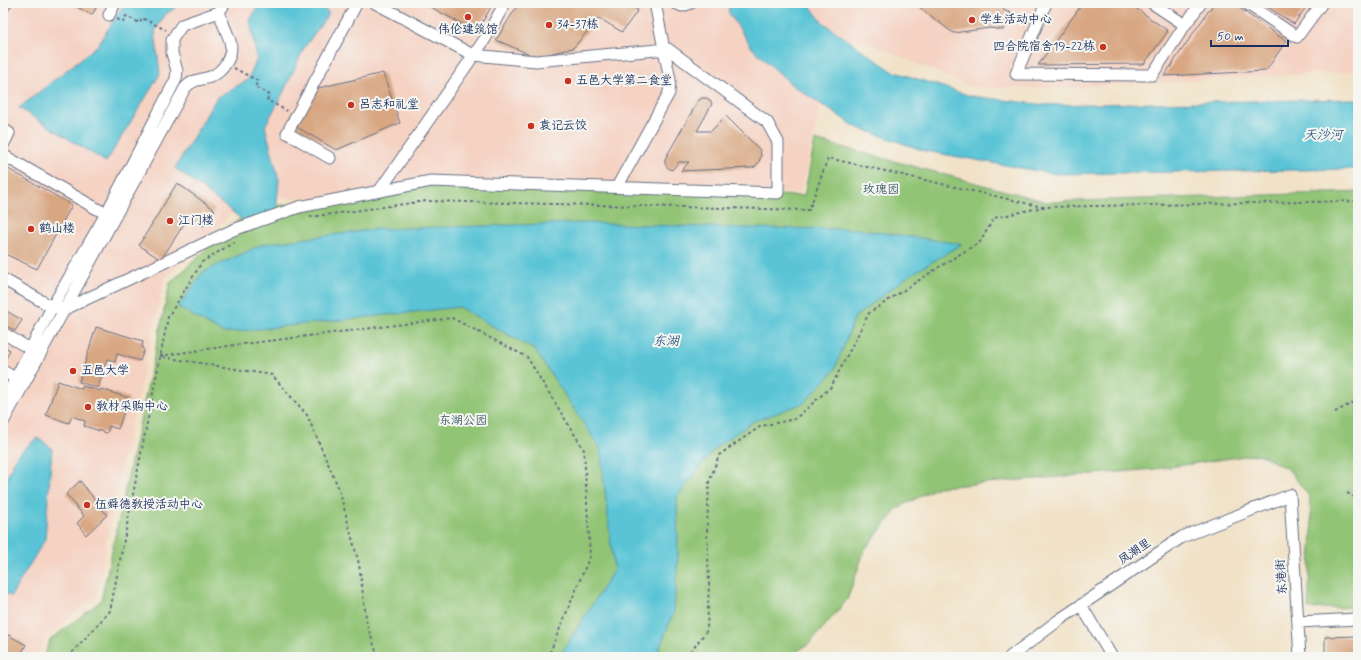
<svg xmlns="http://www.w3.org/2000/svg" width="1361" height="660" font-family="Mynerve,'LXGW WenKai TC',sans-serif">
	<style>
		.built { fill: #f5d2c2 }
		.green { fill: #91c475; stroke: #567a6a }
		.water { fill: #5ac4d6; stroke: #3a7a9a }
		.building { fill: #d8a681 }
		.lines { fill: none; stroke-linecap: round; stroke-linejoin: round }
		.minor-casing { stroke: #666e83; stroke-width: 13 }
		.path { stroke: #666e83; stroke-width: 2; stroke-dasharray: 3 3; stroke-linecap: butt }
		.minor { stroke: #fff; stroke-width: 11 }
		.poi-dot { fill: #c8321e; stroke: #f6f6f2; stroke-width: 1.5 }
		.labels { text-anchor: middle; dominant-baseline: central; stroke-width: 4; stroke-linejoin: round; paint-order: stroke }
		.poi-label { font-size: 12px; fill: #1b2f5e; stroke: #f6f6f2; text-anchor: start }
		.park-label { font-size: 12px; fill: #3e5c65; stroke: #f6f6f2 }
		.street-label { font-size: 12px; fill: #1b2f5e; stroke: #f6f6f2 }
		.water-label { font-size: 13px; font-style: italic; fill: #2e5c82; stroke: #f6f6f2 }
	</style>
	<rect width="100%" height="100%" fill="#f6f6f2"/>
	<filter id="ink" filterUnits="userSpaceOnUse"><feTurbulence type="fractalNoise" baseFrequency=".025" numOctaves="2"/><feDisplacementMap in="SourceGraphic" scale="8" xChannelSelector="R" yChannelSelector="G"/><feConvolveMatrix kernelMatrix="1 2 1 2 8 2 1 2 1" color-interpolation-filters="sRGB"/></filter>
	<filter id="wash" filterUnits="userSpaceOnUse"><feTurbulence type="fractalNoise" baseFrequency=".012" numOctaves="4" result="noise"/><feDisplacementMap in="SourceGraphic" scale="16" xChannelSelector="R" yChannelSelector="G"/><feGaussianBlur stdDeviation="0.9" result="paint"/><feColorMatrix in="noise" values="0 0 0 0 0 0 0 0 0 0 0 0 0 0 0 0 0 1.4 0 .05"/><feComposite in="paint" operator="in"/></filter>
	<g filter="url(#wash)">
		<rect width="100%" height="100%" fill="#f1e2c7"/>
		<!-- built -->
		<path class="built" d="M3,3h1355v68l-301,17 -86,-1 -116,-50 -22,19 -33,137 -369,-12 -52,18 -104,-1 -28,4 -20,15 -62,62 -43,184 -26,133 -50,41 -10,20h-33z"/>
		<!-- green -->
		<path class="green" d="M815,140l232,62 311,-10v415l-50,2 4,-81 -3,-32 -21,-27 -29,-15 -104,15 -217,18 -40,21 -33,41 -18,51 -37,43 -21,14h-745l6,-17 51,-39 69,-318 82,-76 127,-8 52,-16 373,13z"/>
		<!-- water -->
		<path class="water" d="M125,3h58l-17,11 -11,17 5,43 -54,88 -87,-54 78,-62z
			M260,3h54l15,10 -25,35 -21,45 -18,33 14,54 -3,32 -29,11 -72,-55 42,-71 31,-17 9,-21 -7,-39z
			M728,3h80l14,19 70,49 79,25 74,9 313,-6v70l-303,5 -130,-23 -69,-24 -64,-42 -39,-36 -24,-36z
			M584,223l155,5 117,1 106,15 -55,33 -52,40 -21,54 -30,32 -52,19 -37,26 -38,49 1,57 -4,58 -18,45h-97l55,-87 -14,-122 -65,-98 -76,-43 -236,26 -45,-26 25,-35 60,-28 114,-15z
			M37,438l15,10 -7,91 -34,57 -8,-3v-107l14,-31z"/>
		<g id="blocks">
			<!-- building -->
			<path class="building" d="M70,3h29l-7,12z
				M423,3h70l-16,29z
				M519,3h106l13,7 -16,22 -23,-14 -26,30 -37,9 -40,-17z
				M914,3h89v7l8,3 -8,17 -13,-2 -37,5z
				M1083,3h46l39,28 -24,33 -106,1z
				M1214,3h18l54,38 -20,30 -102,5z
				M1261,3h48l-15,21z
				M383,73l17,50 -64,27 -41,-24 23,-38z
				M702,98h4l4,2 2,4 -15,27h14l15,-15 34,34 1,6 -2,6 -4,5 -4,1 -70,3 8,-9h-10l-7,8 -4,-2 -3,-4v-5l33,-58z
				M3,166l69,39 -35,64 -34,-16z
				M177,183l38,27 -11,16 -15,-10 -28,44 -22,-15z
				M3,309l19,11 -7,11 -12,-7z
				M96,327l47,14 -1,7 2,2 -4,11 -23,-7 -2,8 -8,-3 -9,29 -19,-6z
				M3,346l7,4 -7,15z
				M58,381l24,8 1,-3 17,5 1,-2 28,9 -11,31 -9,-3 -2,7 -23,-7 1,-5 -13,-5 -3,7 -23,-8z
				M80,481l27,34 -21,20 -9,-12 7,-7 -18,-22z
				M3,632l23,13 -7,12h-16z
				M1358,636v20l-33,1v-20z"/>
		</g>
	</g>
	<g filter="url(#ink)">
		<use href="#blocks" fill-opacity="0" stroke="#666e83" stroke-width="1"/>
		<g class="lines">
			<defs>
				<path id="minor" d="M675,3l7,3 9,-3
					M1046,3l-30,71 136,1 33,-50
					M1152,3l33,22 16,-22
					M1246,3l51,34 25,-34
					M3,7l3,-4
					M109,15l6,-12
					M3,129l6,4 -6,12
					M3,155l103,59
					M330,158l-43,-25 70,-130
					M617,187l52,-94 1,-13 -15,-77
					M380,190l105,-151 20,-36
					M3,279l49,28 13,2 168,-79 66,-23 132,-26 347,12v-51l-11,-20 -99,-73 -132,12 -63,-6 -98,-52
					M3,333l29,17
					M3,371l12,7
					M3,403l49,-96 54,-93 70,-135 1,-8 -5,-18v-13l3,-5 7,-10 37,-13 6,-9
					M3,422l182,-334c10,-10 13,-7 25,-11 13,-5 24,-21 20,-36 -3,-9 -8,-19 -11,-29
					M1081,605l31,52
					M1298,622l60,-3
					M1010,657l49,-37 123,-83 108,-42 10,162"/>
			</defs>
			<!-- minor casing -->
			<use href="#minor" class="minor-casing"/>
			<!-- path -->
			<path class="path" d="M117,19l6,3 3,-6 14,7 2,-5 24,12
				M234,68l24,13 -3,6 15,8 -3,5 20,11
				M310,217l116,-16 383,9 19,-52 215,49
				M160,356l68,-10 224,-28 75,39 57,93 6,106 -42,101
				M163,357l109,18 35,40 32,74 20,75 8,61 11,32
				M1335,412l23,-12
				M1347,493l11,6
				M68,657l42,-46 58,-294 34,-55 34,-21
				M687,657l20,-27 2,-46 -2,-54 2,-48 10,-27 42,-29 34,-7 36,-32 38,-74 70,-46 41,-25 14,-24 49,-11 315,-6"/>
			<!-- minor -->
			<use href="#minor" class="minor"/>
		</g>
	</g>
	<!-- markers -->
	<g class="poi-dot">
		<circle cx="468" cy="17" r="4"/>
		<circle cx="972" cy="20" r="4"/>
		<circle cx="549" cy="25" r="4"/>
		<circle cx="1103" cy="47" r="4"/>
		<circle cx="568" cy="81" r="4"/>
		<circle cx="351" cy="105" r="4"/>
		<circle cx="531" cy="126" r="4"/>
		<circle cx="170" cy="221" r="4"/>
		<circle cx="31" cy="229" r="4"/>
		<circle cx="73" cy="371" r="4"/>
		<circle cx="88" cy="407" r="4"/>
		<circle cx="87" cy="505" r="4"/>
	</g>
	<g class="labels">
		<!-- poi labels -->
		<g class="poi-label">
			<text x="980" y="20">学生活动中心</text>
			<text x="557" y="25">34-37栋</text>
			<text x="468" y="30" text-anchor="middle">伟伦建筑馆</text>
			<text x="1095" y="47" text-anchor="end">四合院宿舍19-22栋</text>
			<text x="576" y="81">五邑大学第二食堂</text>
			<text x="359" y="105">吕志和礼堂</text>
			<text x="539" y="126">袁记云饺</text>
			<text x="178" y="221">江门楼</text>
			<text x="39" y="229">鹤山楼</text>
			<text x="81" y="371">五邑大学</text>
			<text x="96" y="407">教材采购中心</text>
			<text x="95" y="505">伍舜德教授活动中心</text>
		</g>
		<!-- park labels -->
		<g class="park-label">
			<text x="881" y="190">玫瑰园</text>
			<text x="463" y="421">东湖公园</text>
		</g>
		<!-- street labels -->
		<g class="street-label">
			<text transform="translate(1135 552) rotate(-34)">凤潮里</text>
			<text transform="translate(1282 577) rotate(-94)">东港街</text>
		</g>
		<!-- water labels -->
		<g class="water-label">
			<text x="1323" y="135">天沙河</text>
			<text x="666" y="341">东湖</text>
		</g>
	</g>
	<!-- margin -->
	<rect width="1361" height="660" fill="none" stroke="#f6f6f2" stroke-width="16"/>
	<!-- scale -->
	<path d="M1211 40v6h77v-6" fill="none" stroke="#1b2f5e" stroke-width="2"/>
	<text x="1217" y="40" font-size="12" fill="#1b2f5e" stroke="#f6f6f2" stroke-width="3" paint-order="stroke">50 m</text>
</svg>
